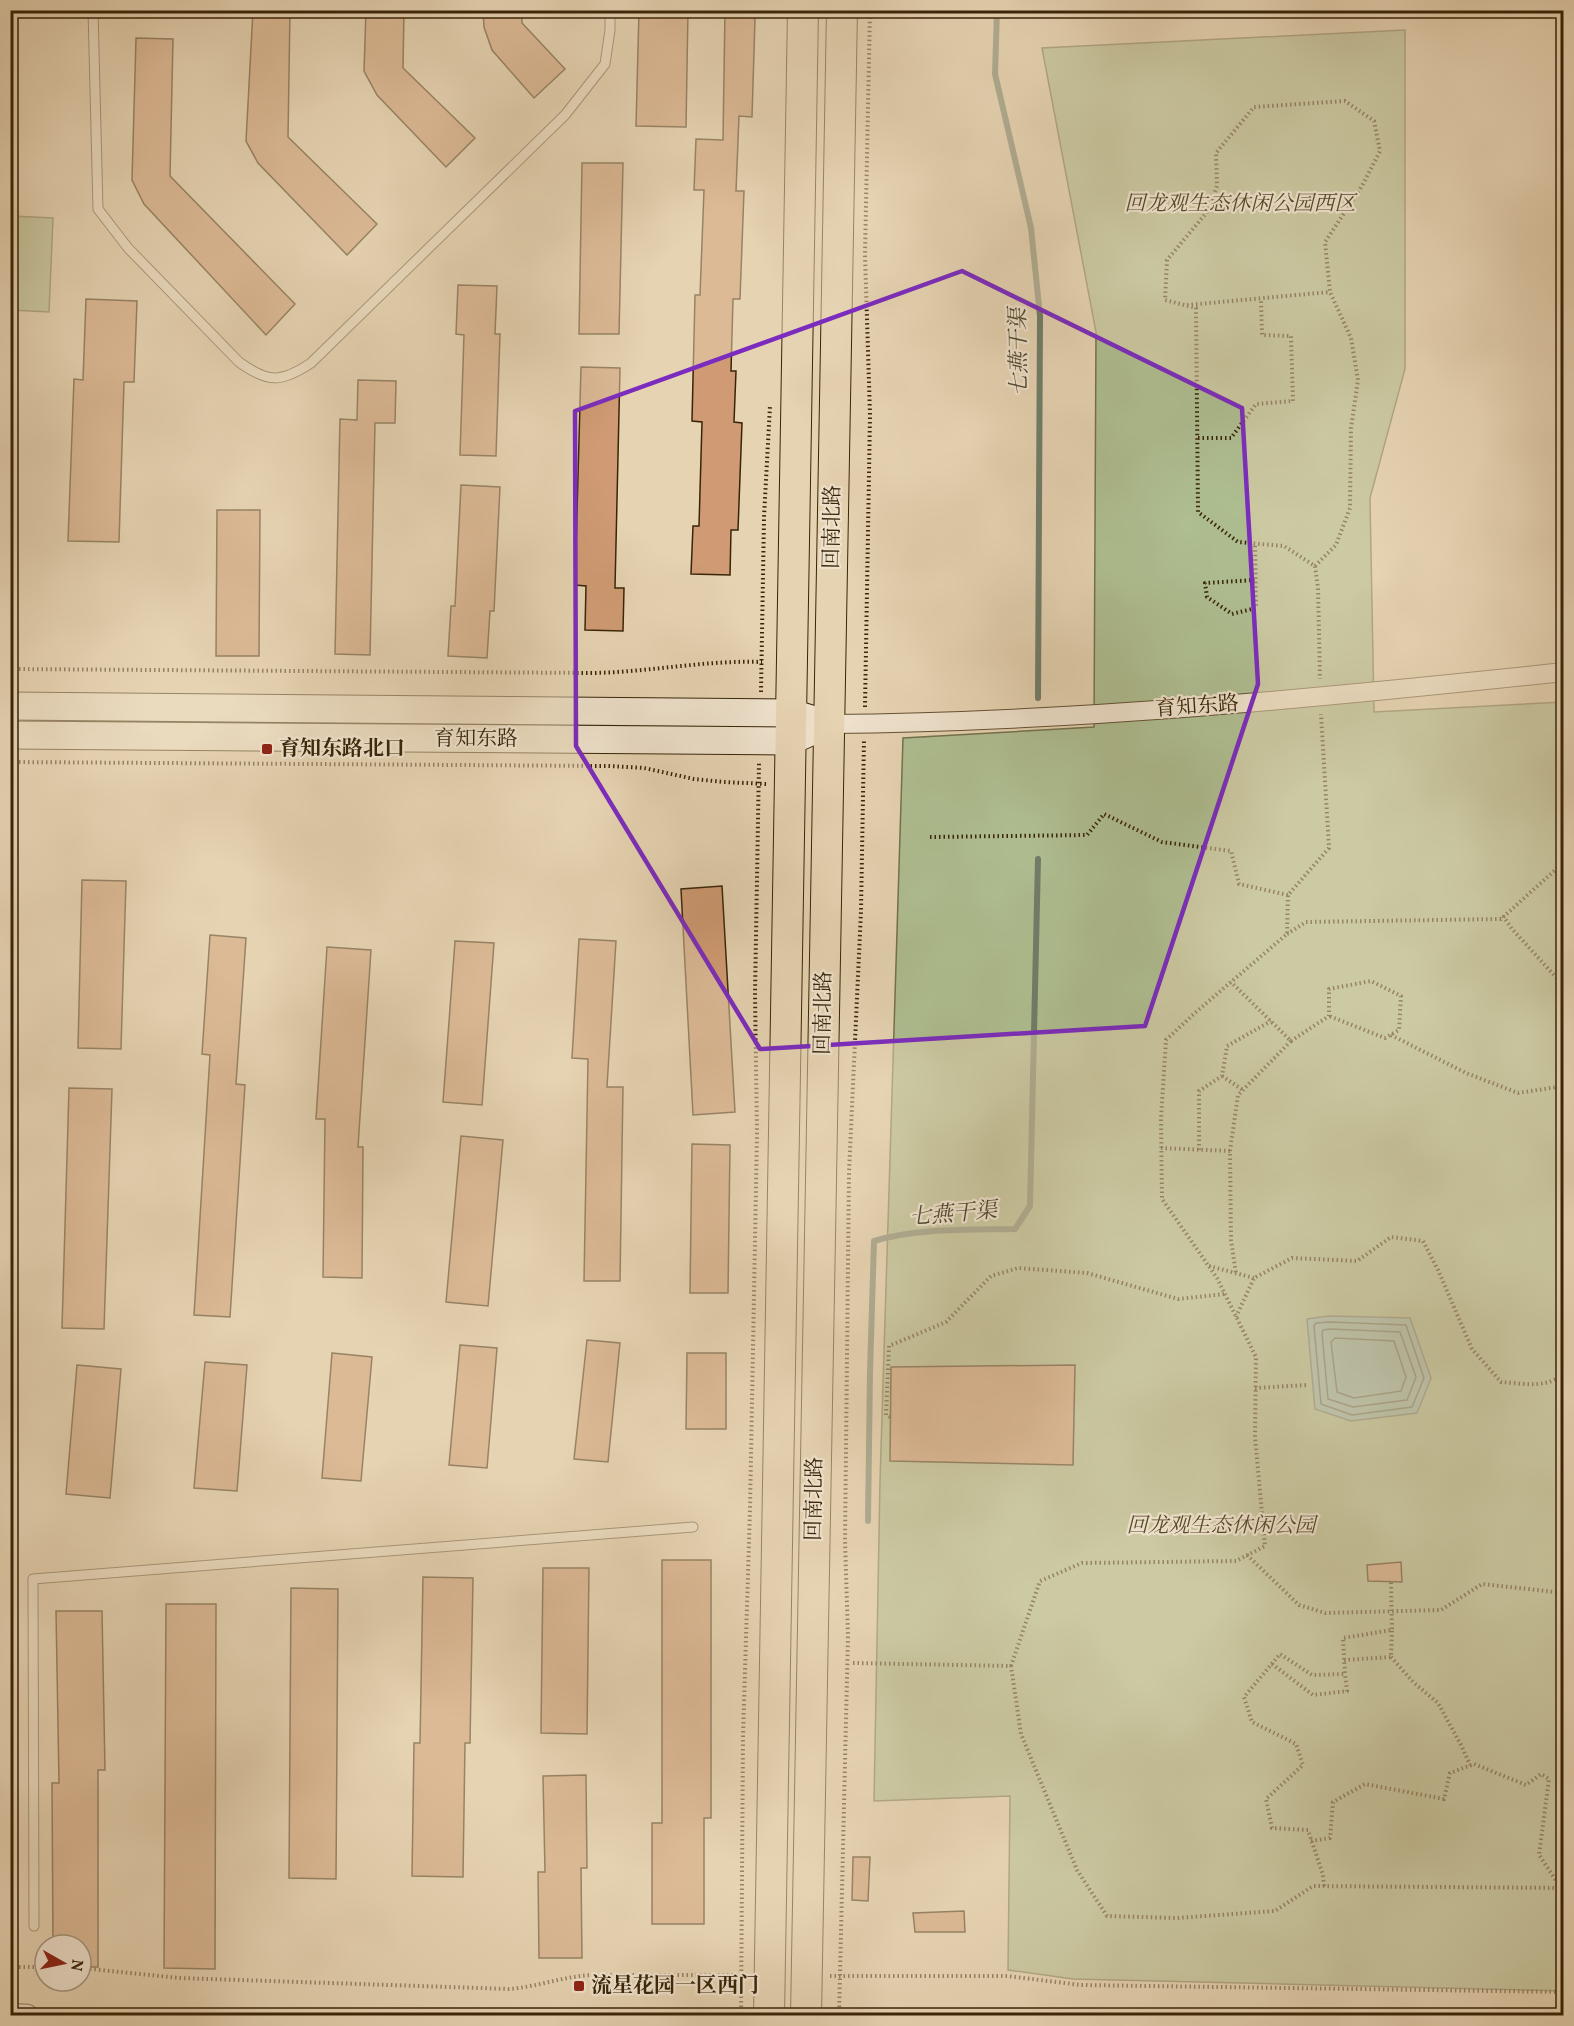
<svg xmlns="http://www.w3.org/2000/svg" width="1574" height="2026" font-family="Vollkorn,'Noto Serif SC',serif">
	<style>
		.green { fill: #aebe91; stroke: #73724c; stroke-width: 1.5 }
		.water { fill: #96b8ab; stroke: #707d6a; stroke-width: 1.5 }
		.lines { fill: none; stroke-linecap: round; stroke-linejoin: round }
		.shore { stroke: #676e5a; stroke-width: 1.5 }
		.stream { stroke: #707d6a; stroke-width: 6 }
		.building { fill: #d09b74; stroke: #382508; stroke-width: 1.5 }
		.service-casing { stroke: #645032; stroke-width: 11 }
		.minor-casing { stroke: #645032; stroke-width: 20 }
		.tertiary-casing { stroke: #645032; stroke-width: 25 }
		.secondary-casing { stroke: #382508; stroke-width: 29 }
		.primary-casing { stroke: #382508; stroke-width: 32 }
		.path { stroke: #382508; stroke-width: 4; stroke-dasharray: 1.5 3; stroke-linecap: butt }
		.service { stroke: #efe2cd; stroke-width: 9 }
		.minor { stroke: #efe2cd; stroke-width: 18 }
		.tertiary { stroke: #efe2cd; stroke-width: 22 }
		.secondary { stroke: #efe2cd; stroke-width: 27 }
		.primary { stroke: #e6d3b2; stroke-width: 30 }
		.marked { fill: none; stroke: #7b2cbf; stroke-width: 4.5; stroke-linejoin: round }
		.poi-dot { fill: #8f2418; stroke: #efe2cd; stroke-width: 2 }
		.labels { text-anchor: middle; dominant-baseline: central; stroke-width: 4.5; stroke-linejoin: round; paint-order: stroke }
		.park-label { font-size: 21px; font-style: italic; fill: #564b2a; stroke: #efe2cd }
		.street-label { font-size: 21px; fill: #382508; stroke: #efe2cd }
		.poi-label { font-size: 21px; font-weight: bold; fill: #382508; stroke: #efe2cd; text-anchor: start }
		.water-label { font-size: 22px; font-style: italic; fill: #504a31; stroke: #efe2cd }
	</style>
	<rect width="100%" height="100%" fill="#e6d3b2"/>
	<filter id="stains"><feTurbulence type="fractalNoise" baseFrequency=".00333" numOctaves="4"/><feColorMatrix values="0 0 0 0 .2 0 0 0 0 .09 0 0 0 0 .02 0 0 0 .5 -.17"/></filter>
	<radialGradient id="worn" r=".72"><stop offset=".6" stop-color="#630" stop-opacity="0"/><stop offset="1" stop-color="#630" stop-opacity=".3"/></radialGradient>
	<!-- green -->
	<path class="green" d="M1405,30v339l-35,129 4,214 189,-10v1289l-490,-12 -65,-9 2,-174 -136,5 6,-319 23,-744 191,-11 2,-395 -54,-284z
		M11,216l42,2 -4,94 -38,-2z"/>
	<!-- water -->
	<path class="water" d="M1329,1316l81,2 21,60 -14,35 -66,8 -36,-12 -8,-90z"/>
	<g class="lines">
		<!-- shore -->
		<path class="shore" d="M1330,1322l76,3 18,53 -12,29 -60,8 -31,-11 -7,-78 2,-3z
			M1330,1329l70,3 16,45 -9,23 -54,7 -25,-8 -6,-66 1,-3z
			M1335,1338l59,3 12,36 -5,14 -47,7 -17,-6 -6,-50z"/>
		<!-- stream -->
		<path class="stream" d="M997,10l-2,64 36,154 9,88 -2,382
			M868,1521l2,-149 4,-131c44,-13 95,-11 141,-12l15,-23 8,-347"/>
	</g>
	<!-- building -->
	<path class="building" d="M253,10h37l-2,127 89,87 -30,31 -89,-92 -12,-22z
		M366,10h38l-1,58 72,70 -29,29 -69,-72 -13,-24z
		M483,10h39v13l43,46 -31,29 -42,-48 -8,-23z
		M639,10h49l-2,117 -50,-1z
		M725,10h22l8,9 -3,98 -13,-1 -3,75h8l-4,108h-7l-2,72h5l-2,51 8,1 -4,107h-7l-1,45 -39,-1 2,-48h6l3,-104 -10,-1 3,-126h5l4,-105h-10l2,-51 27,1z
		M136,38l37,1 -3,137 125,128 -29,31 -122,-131 -12,-24z
		M582,163h41l-4,171h-40z
		M458,285l39,1 -2,48h5l-4,122 -36,-1 4,-120 -8,-1z
		M86,299l51,2 -3,81h-10l-5,160 -51,-1 6,-162 9,1z
		M581,367l39,1 -5,220h9l-1,43 -38,-1 1,-44 -11,-1z
		M358,380l38,1 -1,42h-20l-5,232 -35,-1 5,-235 17,1z
		M461,485l39,2 -6,124h-4l-3,47 -39,-2 3,-50h4z
		M217,510h43l-1,146h-43z
		M82,880l44,1 -5,168 -43,-1z
		M722,886l13,226 -42,3 -12,-226z
		M210,935l36,3 -10,146 9,1 -15,232 -36,-2 16,-260 -8,-1z
		M579,939l37,2 -9,146h16l-3,194h-36l4,-222 -16,-1z
		M455,941l39,2 -12,162 -39,-3z
		M327,947l44,3 -13,197h5l-1,131 -39,-1 2,-158h-9z
		M69,1088l43,1 -8,240 -42,-1z
		M461,1136l42,4 -15,166 -42,-4z
		M692,1144l38,1 -2,148h-38z
		M587,1340l33,3 -12,119 -34,-3z
		M460,1345l37,3 -10,120 -38,-3z
		M332,1353l40,4 -11,124 -39,-3z
		M687,1353h39v76h-40z
		M205,1362l42,3 -10,126 -43,-3z
		M77,1365l44,4 -11,129 -44,-4z
		M1075,1365l-2,100 -183,-4 1,-94z
		M662,1560h49v258h-7v106h-52v-101h10z
		M1401,1562l1,20 -34,-1 -1,-16z
		M543,1568h46l-2,166 -46,-1z
		M423,1577l50,1 -3,165h-5l-2,134 -51,-1 2,-133h6z
		M291,1588l47,1 -2,290 -47,-1z
		M166,1604h50l-1,365 -51,-1z
		M56,1611h46l3,159h-7v197h-17v-22h-28l-1,-162h7z
		M586,1775l1,93h-6l1,90h-43l-1,-86h7l-2,-96z
		M853,1857h17l-2,44 -16,-1z
		M964,1911l1,21h-50l-2,-19z"/>
	<g class="lines">
		<defs>
			<path id="service" d="M93,10l5,199 30,39 111,114c29,21 42,21 72,1l254,-248 40,-51 5,-34v-20
				M10,13l3,-3
				M34,1926l-1,-347 660,-52"/>
			<path id="minor" d="M829,724c246,-2 490,-26 735,-52"/>
			<path id="tertiary" d="M10,2015l17,1"/>
			<path id="secondary" d="M10,706l781,7 20,6
				M10,735l780,6 39,-17"/>
			<path id="primary" d="M769,2016l34,-2006
				M806,2016l36,-2006"/>
		</defs>
		<!-- service casing -->
		<use href="#service" class="service-casing"/>
		<!-- minor casing -->
		<use href="#minor" class="minor-casing"/>
		<!-- tertiary casing -->
		<use href="#tertiary" class="tertiary-casing"/>
		<!-- secondary casing -->
		<use href="#secondary" class="secondary-casing"/>
		<!-- primary casing -->
		<use href="#primary" class="primary-casing"/>
		<!-- path -->
		<path class="path" d="M1187,305l143,-13
			M1198,438h33l25,-34 37,-3 -2,-65 -29,-1 -1,-36
			M1315,566l21,-21 14,-37 1,-80 7,-48 -7,-42 -21,-46 -5,-50 37,-56 18,-35 -6,-30 -29,-20 -91,6 -38,46 1,33 -10,26 -40,48 -2,40 31,8 2,204 40,30 46,4 31,20 3,22 2,91
			M1255,580l-50,3 2,14 25,17 24,-6 -1,-64
			M10,669l583,4c57,-1 112,-13 169,-11
			M761,692l3,-175 6,-111
			M865,707l5,-292 -5,-160 5,-245
			M10,762l598,4 36,2 50,11 30,3 43,2
			M930,837l157,-2 17,-21 58,28 69,9 8,33 49,11
			M1503,916l9,13 52,57
			M1287,934l19,-12 195,-3 63,-57
			M1391,1035l75,38 52,20 46,-7
			M1291,1041l38,-25v-27l42,-8 30,15 -2,34 -14,8 -56,-22
			M1222,1076l21,14
			M1161,1148l69,3 1,89 5,34
			M1199,1150v-59l23,-15 5,-30 44,-25
			M1230,1151l8,-56 53,-54 -60,-59
			M1564,1152v2
			M1209,1266l45,12
			M1236,1317l18,-39 38,-20 65,3 34,-24 32,4 15,29 34,79 29,33c20,1 48,8 63,-10
			M1255,1388l52,-3
			M890,1417l-4,-2 3,-69 57,-24 45,-46 27,-8 69,5 91,26 47,-5
			M1247,1555l52,50 26,8 116,-3 41,-26 82,9
			M1391,1657l22,25 25,21 23,42 9,20
			M1344,1660l47,-3 1,-27
			M853,1663l158,3 10,68 56,136 30,46 70,2 98,-7 38,-25 251,2
			M1272,1664l41,31 34,-4 -2,-17
			M1011,1666l29,-85 42,-18 154,-2 29,-15 -10,-109 1,-80 -39,-79 -55,-79 -1,-80 5,-79 30,-28 91,-78 1,-39 41,-47 -8,-134
			M1311,1841l19,-3 3,-36 32,-18 79,15 6,-26 24,-9 52,21 15,-11 8,5 -10,76 22,33
			M1324,1886l-1,-11 -15,-45 -36,-2 -6,-29 37,-34 -7,-21 -44,-22 -8,-25 36,-43 32,21 33,-1 -2,-36 49,-8 -1,-48
			M10,1967h35
			M81,1968l98,10 330,11c28,-2 55,-13 84,-14h148
			M830,1976h177l74,9 483,7
			M741,2016l2,-281 7,-225 7,-377 -2,-139 4,-231
			M839,2016l9,-380 -3,-95 4,-369 12,-261 3,-172"/>
		<!-- service -->
		<use href="#service" class="service"/>
		<!-- minor -->
		<use href="#minor" class="minor"/>
		<!-- tertiary -->
		<use href="#tertiary" class="tertiary"/>
		<!-- secondary -->
		<use href="#secondary" class="secondary"/>
		<!-- primary -->
		<use href="#primary" class="primary"/>
	</g>
	<!-- marked area -->
	<path d="M0 0H1574V2026H0ZM962,271l280,137 16,276 -113,342 -385,23 -184,-303 -1,-335z" fill="#e6d3b2" fill-opacity=".55" fill-rule="evenodd"/>
	<path class="marked" d="M962,271l280,137 16,276 -113,342 -385,23 -184,-303 -1,-335z"/>
	<!-- markers -->
	<g class="poi-dot">
		<rect x="261" y="743" width="12" height="12" rx="3"/>
		<rect x="573" y="1980" width="12" height="12" rx="3"/>
	</g>
	<g class="labels">
		<!-- park labels -->
		<g class="park-label">
			<text x="1240" y="204">回龙观生态休闲公园西区</text>
			<text x="1221" y="1526">回龙观生态休闲公园</text>
		</g>
		<!-- street labels -->
		<g class="street-label">
			<text transform="translate(833 527) rotate(-89)">回南北路</text>
			<text transform="translate(1197 707) rotate(-4)">育知东路</text>
			<text x="476" y="739">育知东路</text>
			<text transform="translate(824 1013) rotate(-89)">回南北路</text>
			<text transform="translate(815 1499) rotate(-89)">回南北路</text>
		</g>
		<!-- poi labels -->
		<g class="poi-label">
			<text x="279" y="749">育知东路北口</text>
			<text x="591" y="1986">流星花园一区西门</text>
		</g>
		<!-- water labels -->
		<g class="water-label">
			<text transform="translate(1020 352) rotate(-91)">七燕干渠</text>
			<text transform="translate(953 1215) rotate(-5)">七燕干渠</text>
		</g>
	</g>
	<!-- margin -->
	<rect width="1574" height="2026" fill="none" stroke="#e6d3b2" stroke-width="36"/>
	<rect x="12" y="12" width="1550" height="2002" fill="none" stroke="#382508" stroke-width="3"/>
	<rect x="18" y="18" width="1538" height="1990" fill="none" stroke="#382508" stroke-width="1.5"/>
	<!-- north arrow -->
	<g transform="translate(63 1963) rotate(99)"><circle r="28" fill="#efe2cd" stroke="#a6967e" stroke-width="1.5"/>
	<path d="M0-4.5L10 22L0 15L-10 22Z" fill="#8f2418"/>
	<text y="-9" font-size="16" font-weight="bold" text-anchor="middle" fill="#382508">N</text>
	</g>
	<rect width="100%" height="100%" filter="url(#stains)"/>
	<rect width="100%" height="100%" fill="url(#worn)"/>
</svg>
